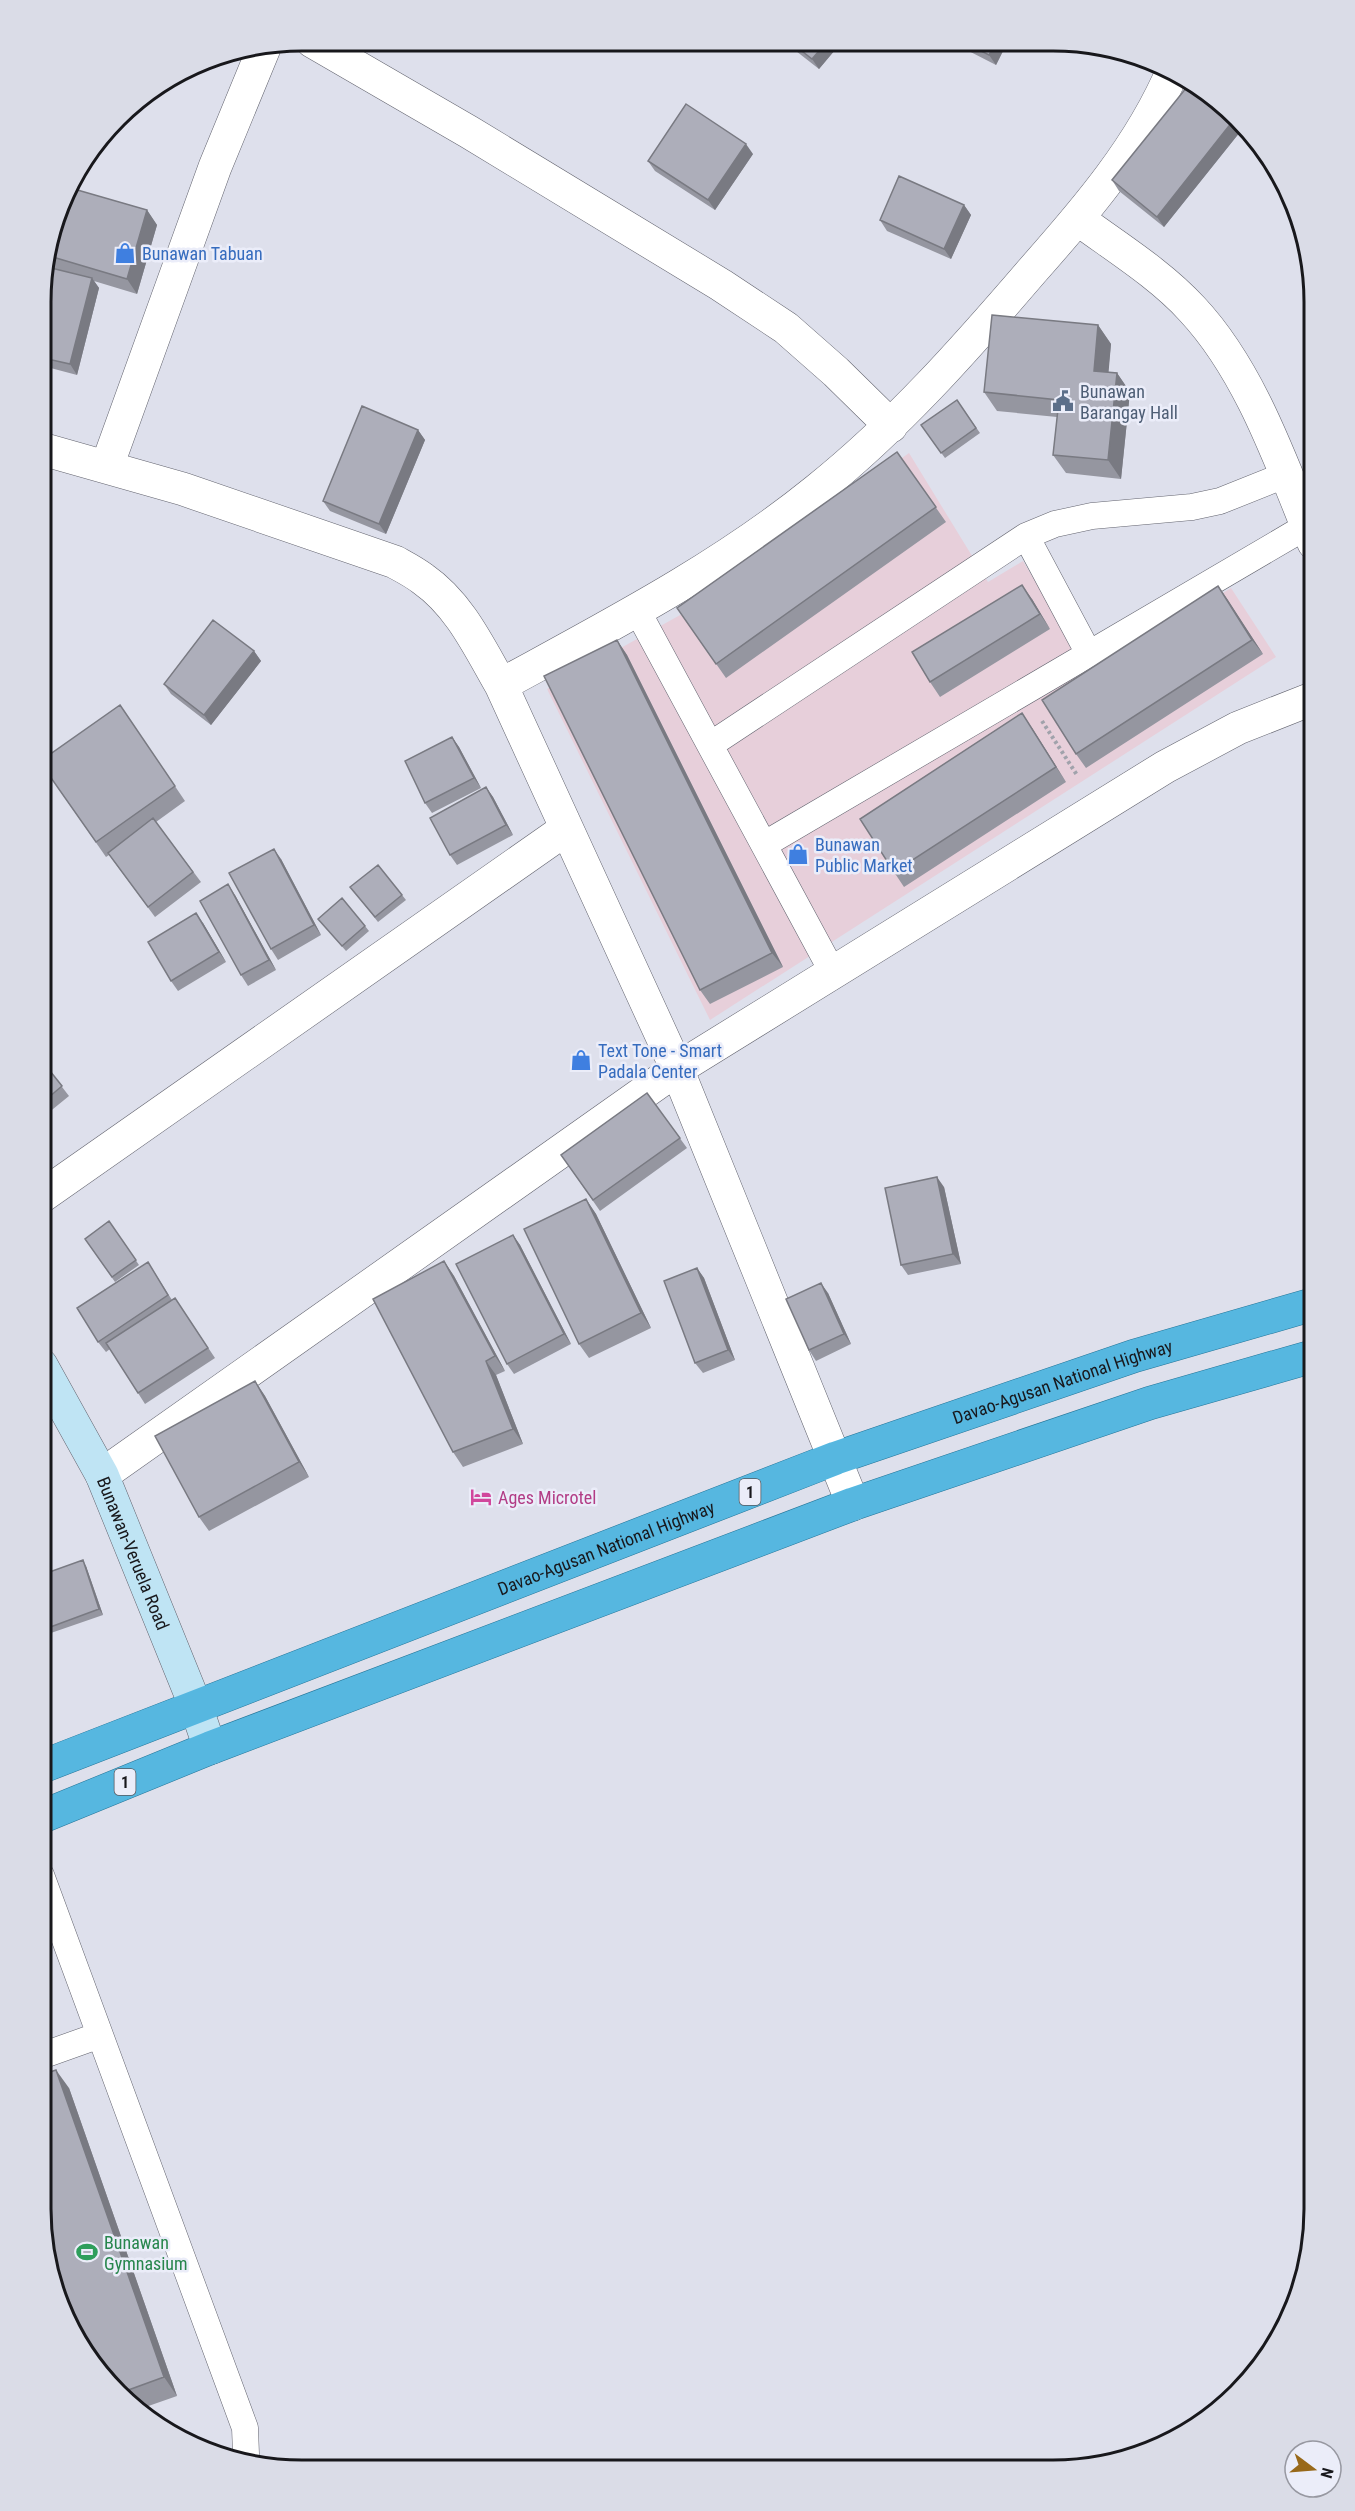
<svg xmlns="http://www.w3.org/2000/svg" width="1355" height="2511" font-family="'Roboto Condensed',sans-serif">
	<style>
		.commercial { fill: #e7cfda }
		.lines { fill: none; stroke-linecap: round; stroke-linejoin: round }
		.service-casing { stroke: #63646f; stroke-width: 27 }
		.minor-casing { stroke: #63646f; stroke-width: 34 }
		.secondary-casing { stroke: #63646f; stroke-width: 34 }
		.trunk-casing { stroke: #247497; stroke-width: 34 }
		.path { stroke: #a0a2ab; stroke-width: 4; stroke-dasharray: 3 3; stroke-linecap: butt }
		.service { stroke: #fff; stroke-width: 26 }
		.minor { stroke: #fff; stroke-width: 33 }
		.secondary { stroke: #bfe4f4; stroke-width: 33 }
		.trunk { stroke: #56b7e0; stroke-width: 33 }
		.wall { fill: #9596a0 }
		.shaded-wall { fill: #797a82 }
		.building { fill: #adaeba; stroke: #797a82; stroke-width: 1.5 }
		.labels { text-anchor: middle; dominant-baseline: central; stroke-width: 5; stroke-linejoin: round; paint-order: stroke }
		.shield { fill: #ebedf9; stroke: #57585e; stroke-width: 1.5 }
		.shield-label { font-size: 16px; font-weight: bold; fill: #18181c }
		.shop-label { font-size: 18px; fill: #366cbe; stroke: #ebedf9; text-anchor: start }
		.service-label { font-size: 18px; fill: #4e5e75; stroke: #ebedf9; text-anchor: start }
		.street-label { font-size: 18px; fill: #18181c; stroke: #ebedf9 }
		.hotel-label { font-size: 18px; fill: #b23c85; stroke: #ebedf9; text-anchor: start }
		.leisure-label { font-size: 18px; fill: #27864d; stroke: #ebedf9; text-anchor: start }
		.rim { fill: none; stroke: #18181c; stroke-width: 3 }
	</style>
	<rect width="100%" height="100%" fill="#dee0ec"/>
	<!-- commercial -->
	<path class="commercial" d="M909,453l79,129 35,-21 69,114 139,-87 45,69 -566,363 -163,-331 135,-75z"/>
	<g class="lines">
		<defs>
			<path id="service" d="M1026,536l63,118
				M637,610l196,363
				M710,745l316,-209 29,-12 37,-8 100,-9 28,-6 65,-26
				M765,844l542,-318
				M41,1875l204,553 1,26 -3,8
				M41,2056l59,-21"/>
			<path id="minor" d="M312,41l157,91 252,153 65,43 50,44 55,54
				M1078,219c38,28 82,55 114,90 59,63 90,156 122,234
				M42,449l141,40 212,73c9,5 19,10 28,17 37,26 56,68 78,106l176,384 176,435
				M107,466l108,-299 49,-119
				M501,685c108,-59 220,-117 316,-195 80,-64 148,-141 215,-219 54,-61 109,-125 141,-201
				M42,1196l524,-367
				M102,1475l575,-406 488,-302 73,-39 76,-30"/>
			<g id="secondary">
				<path id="s1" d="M41,1365l61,110 94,232 14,41"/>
			</g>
			<g id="trunk">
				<path id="s2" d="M41,1767l795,-309 298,-102 180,-52"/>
				<path d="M41,1817l169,-69 643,-244 297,-101 164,-47"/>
			</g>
		</defs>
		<!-- service casing -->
		<use href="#service" class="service-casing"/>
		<!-- minor casing -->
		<use href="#minor" class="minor-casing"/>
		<!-- secondary casing -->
		<use href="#secondary" class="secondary-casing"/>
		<!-- trunk casing -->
		<use href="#trunk" class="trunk-casing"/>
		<!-- path -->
		<path class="path" d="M1042,721l35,54"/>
		<!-- service -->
		<use href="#service" class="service"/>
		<!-- minor -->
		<use href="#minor" class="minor"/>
		<!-- secondary -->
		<use href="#secondary" class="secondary"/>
		<!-- trunk -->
		<use href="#trunk" class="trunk"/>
	</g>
	<!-- wall -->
	<path class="wall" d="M787,44h53l-21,25z
		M957,45h49l-10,20z
		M1244,127l-80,100 -45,-36 -7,-11z
		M753,154l-38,56 -60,-39 -7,-10z
		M67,187l80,23 10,15 -20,69 -43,-13 5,7 -22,87 -34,-9v-98z
		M964,205l7,10 -20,44 -64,-28 -7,-11z
		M1098,325l13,19 -3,28 9,1 13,19 -9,87 -55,-6 -13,-18 4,-38 -60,-6 -13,-19z
		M957,400l23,33 -35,25 -24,-33z
		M418,430l7,10 -39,94 -56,-23 -7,-10z
		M897,452l49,70 -220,156 -49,-70z
		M1218,586l45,68 -177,114 -10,-14z
		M1032,599l18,30 -110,68 -10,-15z
		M617,640l10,15 156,312 -73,37 -10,-14z
		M254,651l7,10 -50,64 -40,-31 -7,-10z
		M120,705l65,96 -29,21 45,60 -46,35 -46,-62 -3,2 -64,-92z
		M1032,728l34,54 -162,105 -10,-15z
		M452,737l7,10 22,41 -49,25 -7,-10z
		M486,787l7,10 20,38 -56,30 -7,-10z
		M281,859l40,76 -43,25 -7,-11z
		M354,892l48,3 4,5 -28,22z
		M235,895l41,75 -28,16 -7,-11z
		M318,919l47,7 4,5 -23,20z
		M203,923l23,39 -48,29 -7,-10z
		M42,1061l27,35 -27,22z
		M647,1093l40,55 -87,63 -39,-56z
		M944,1187l17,77 -53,11 -7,-10z
		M586,1199l10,15 55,114 -62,30 -10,-14z
		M109,1221l30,44 -24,17 -30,-43z
		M513,1235l7,10 51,99 -57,30 -7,-10z
		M444,1261l10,15 51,95 -9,4 27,69 -60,23 -10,-15z
		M148,1262l24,38 3,-2 40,60 -70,46 -35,-55 -4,3 -8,-10z
		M697,1268l7,10 31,82 -32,13 -8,-10z
		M828,1293l23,51 -35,17 -7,-11z
		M255,1381l10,15 44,81 -100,54 -10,-14z
		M41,1450l5,8 -5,2z
		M86,1566l17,49 -55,19 -3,-5z
		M69,2088l108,308 -40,14 -52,-55z"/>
	<!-- shaded-wall -->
	<path class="shaded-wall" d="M825,44h15l-21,25 -7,-10z
		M994,45h12l-10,20 -7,-10z
		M1236,117l8,10 -80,100 -7,-10z
		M746,144l7,10 -38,56 -7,-10z
		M964,205l7,10 -20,44 -7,-10z
		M147,210l10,15 -20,69 -10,-15z
		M92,278l7,10 -22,87 -7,-11z
		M1098,325l13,19 -4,46 -13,-19z
		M1117,373l13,19 -9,87 -13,-19z
		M418,430l7,10 -39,94 -7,-10z
		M42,491l4,6 -4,22z
		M1022,585l10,14 18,30 -10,-15z
		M1218,586l10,14 35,54 -11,-14z
		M617,640l10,15 156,312 -11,-14z
		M254,651l7,10 -50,64 -7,-10z
		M1022,713l10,15 34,54 -10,-15z
		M452,737l7,10 22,41 -7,-10z
		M486,787l7,10 20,38 -7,-10z
		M274,849l7,10 40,76 -7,-10z
		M228,884l7,11 41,75 -7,-10z
		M196,913l7,10 23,39 -7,-10z
		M937,1177l7,10 17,77 -8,-10z
		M586,1199l10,15 55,114 -10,-15z
		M513,1235l7,10 51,99 -7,-10z
		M444,1261l10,15 51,95 -10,-15z
		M697,1268l7,10 31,82 -7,-10z
		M821,1283l7,10 23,51 -7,-10z
		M486,1361l10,14 27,69 -10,-15z
		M255,1381l10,15 44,81 -10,-15z
		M83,1560l3,6 17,49 -4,-6z
		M56,2070l13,18 108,308 -13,-19z"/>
	<!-- building -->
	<path class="building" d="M793,44h32l-13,15z
		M969,45h25l-5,10z
		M1191,82l20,13 21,17 4,5 -79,100 -45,-37z
		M686,104l60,40 -38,56 -60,-39z
		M899,176l65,29 -20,44 -64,-29z
		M67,187l80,23 -20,69 -81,-24z
		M43,266l49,12 -22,86 -27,-6z
		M992,315l106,10 -4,46 23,2 -9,87 -55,-5 6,-55 -75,-8z
		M957,400l19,28 -35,25 -20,-28z
		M362,406l56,24 -39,94 -56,-23z
		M897,452l39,55 -220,157 -39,-56z
		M1314,465v20l-9,-13z
		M1022,585l18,29 -110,68 -18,-30z
		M1218,586l34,54 -176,114 -34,-54z
		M213,620l41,31 -50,64 -40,-31z
		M617,640l155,313 -72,37 -156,-314z
		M120,705l55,81 -79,56 -54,-77v-5z
		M1022,713l34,54 -162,105 -34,-53z
		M452,737l22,41 -49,25 -20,-42z
		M486,787l20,38 -56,30 -20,-37z
		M153,818l40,54 -45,35 -40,-54z
		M274,849l40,76 -43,24 -42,-76z
		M378,865l24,30 -27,22 -25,-30z
		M228,884l41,76 -28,15 -41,-74z
		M342,898l23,28 -23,20 -24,-27z
		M196,913l23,39 -48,29 -23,-39z
		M42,1061l20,25 -20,17z
		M647,1093l33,45 -87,62 -32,-45z
		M937,1177l16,77 -52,11 -16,-77z
		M586,1199l55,114 -62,31 -55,-115z
		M109,1221l27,39 -24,17 -27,-38z
		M513,1235l51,99 -57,30 -51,-100z
		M444,1261l51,95 -9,5 27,68 -60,23 -80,-153z
		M148,1262l20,33 -70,47 -21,-34z
		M697,1268l31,82 -33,13 -31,-82z
		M821,1283l23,51 -35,16 -23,-51z
		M175,1298l33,50 -70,45 -32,-50z
		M255,1381l44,81 -100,55 -44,-81z
		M83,1560l16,49 -54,20 -4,-9v-45z
		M56,2070l108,307 -44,16 -35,-38 -31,-61 -14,-85 1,-134z"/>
	<!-- icons -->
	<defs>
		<symbol id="shop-bare" viewBox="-9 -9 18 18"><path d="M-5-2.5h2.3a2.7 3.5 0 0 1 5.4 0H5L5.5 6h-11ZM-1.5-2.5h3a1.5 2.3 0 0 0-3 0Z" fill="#3f7fe0" stroke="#ebedf9" stroke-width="2.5" paint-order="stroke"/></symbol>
		<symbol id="civic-bare" viewBox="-9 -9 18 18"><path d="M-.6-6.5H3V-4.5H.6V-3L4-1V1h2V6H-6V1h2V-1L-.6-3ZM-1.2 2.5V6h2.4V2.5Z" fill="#5c6f8a" stroke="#ebedf9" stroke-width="2.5" paint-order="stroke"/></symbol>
		<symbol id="hotel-bare" viewBox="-9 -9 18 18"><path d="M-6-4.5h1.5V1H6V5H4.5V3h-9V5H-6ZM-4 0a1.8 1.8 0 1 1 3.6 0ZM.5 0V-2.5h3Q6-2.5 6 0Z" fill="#d1479c" stroke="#ebedf9" stroke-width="2.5" paint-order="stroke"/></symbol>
		<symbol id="stadium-bare" viewBox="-9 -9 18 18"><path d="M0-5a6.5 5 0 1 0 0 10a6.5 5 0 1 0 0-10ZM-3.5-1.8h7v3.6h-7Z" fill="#2e9e5b" stroke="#ebedf9" stroke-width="2.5" paint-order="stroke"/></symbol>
	</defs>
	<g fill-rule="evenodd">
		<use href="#shop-bare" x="110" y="238" width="30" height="30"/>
		<use href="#civic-bare" x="1048" y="386" width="30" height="30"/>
		<use href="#shop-bare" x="783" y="839" width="30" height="30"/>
		<use href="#shop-bare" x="566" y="1045" width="30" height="30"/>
		<use href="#hotel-bare" x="466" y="1482" width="30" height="30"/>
		<use href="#stadium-bare" x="72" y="2237" width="30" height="30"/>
	</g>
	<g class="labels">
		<!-- shield labels -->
		<g class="shield">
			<rect x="739.5" y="1479" width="21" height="26" rx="4.5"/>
			<rect x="114.5" y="1769" width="21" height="26" rx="4.5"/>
		</g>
		<g class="shield-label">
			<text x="750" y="1492">1</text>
			<text x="125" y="1782">1</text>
		</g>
		<!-- shop labels -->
		<g class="shop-label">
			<text x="142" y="253">Bunawan Tabuan</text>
			<text x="815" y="844">Bunawan<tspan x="815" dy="21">Public Market</tspan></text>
			<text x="598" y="1050">Text Tone - Smart<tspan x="598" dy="21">Padala Center</tspan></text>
		</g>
		<!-- service labels -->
		<g class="service-label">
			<text x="1080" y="391">Bunawan<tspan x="1080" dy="21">Barangay Hall</tspan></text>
		</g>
		<!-- street labels -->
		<g class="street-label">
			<text stroke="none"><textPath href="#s2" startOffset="1092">Davao-Agusan National Highway</textPath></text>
			<text stroke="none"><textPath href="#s2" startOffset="606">Davao-Agusan National Highway</textPath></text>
			<text stroke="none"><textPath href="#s1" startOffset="210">Bunawan-Veruela Road</textPath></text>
		</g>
		<!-- hotel labels -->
		<g class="hotel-label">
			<text x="498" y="1497">Ages Microtel</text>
		</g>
		<!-- leisure labels -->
		<g class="leisure-label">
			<text x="104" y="2242">Bunawan<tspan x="104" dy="21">Gymnasium</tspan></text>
		</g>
	</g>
	<!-- crop -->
	<path d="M0 0H1355V2511H0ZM302 51H1053A251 251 0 0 1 1304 302V2209A251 251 0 0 1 1053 2460H302A251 251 0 0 1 51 2209V302A251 251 0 0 1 302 51Z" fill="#dadce7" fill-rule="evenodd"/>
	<path class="rim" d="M302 51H1053A251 251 0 0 1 1304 302V2209A251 251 0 0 1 1053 2460H302A251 251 0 0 1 51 2209V302A251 251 0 0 1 302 51Z"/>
	<!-- north arrow -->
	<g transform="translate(1313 2469) rotate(106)"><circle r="28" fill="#ebedf9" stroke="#9798a1" stroke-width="1.5"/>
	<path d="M0-4.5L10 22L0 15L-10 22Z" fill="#98691a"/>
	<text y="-9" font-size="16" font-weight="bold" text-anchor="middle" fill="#18181c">N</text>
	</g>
</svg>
